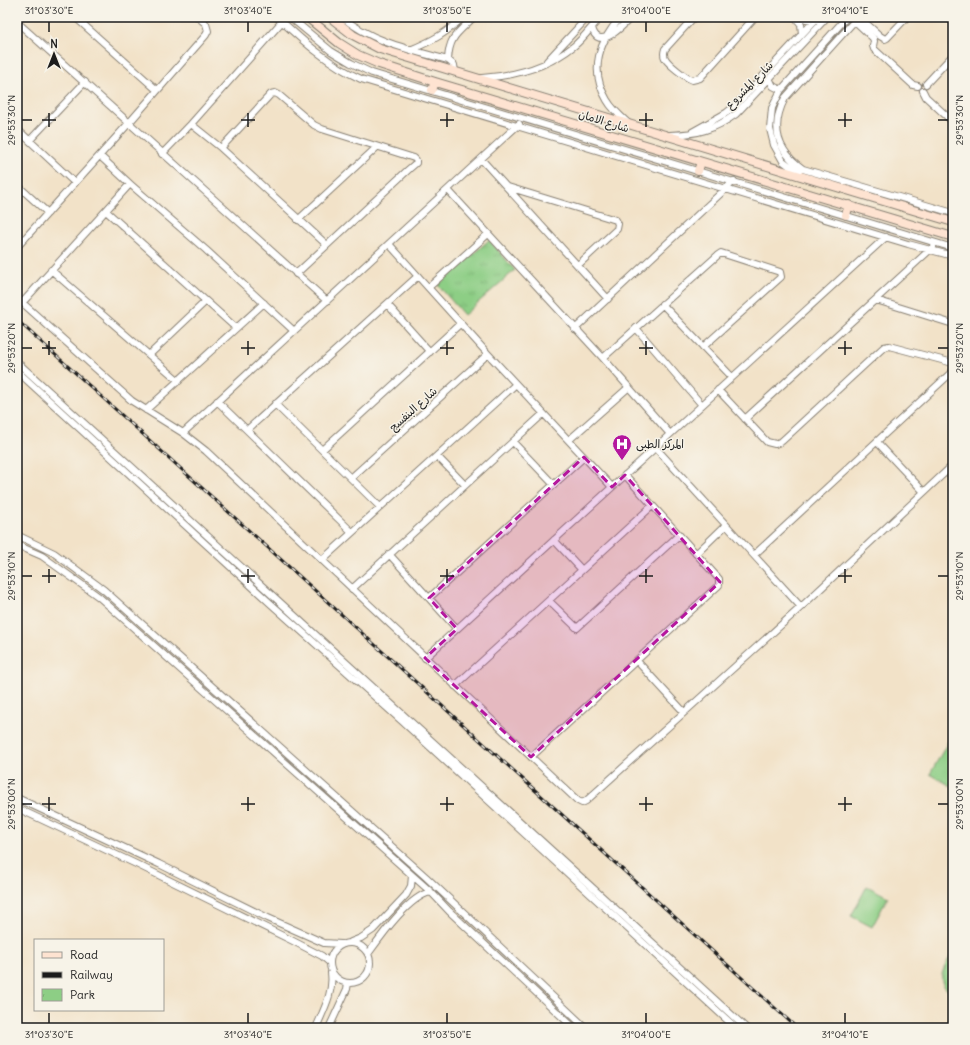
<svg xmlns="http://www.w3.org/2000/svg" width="970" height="1045" font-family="Delius,'Playpen Sans Arabic',sans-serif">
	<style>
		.grass { fill: #8dce85; stroke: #547550 }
		.park { fill: url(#park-tufts); stroke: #547550 }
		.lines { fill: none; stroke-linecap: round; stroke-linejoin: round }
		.street-casing { stroke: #877f72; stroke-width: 8 }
		.secondary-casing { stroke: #877f72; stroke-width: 10 }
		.street { stroke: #fff; stroke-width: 6 }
		.secondary { stroke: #fee3d1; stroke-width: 8 }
		.rail-casing { stroke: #1c1c1c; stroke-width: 3 }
		.rail { stroke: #f7f3e8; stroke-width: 1.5; stroke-dasharray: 4.5; stroke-linecap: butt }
		.marked { fill: #b5179e; fill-opacity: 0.2; stroke: #b5179e; stroke-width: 3; stroke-dasharray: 8 5; stroke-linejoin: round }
		.ticks { fill: none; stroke: #1c1c1c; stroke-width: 1.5 }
		.labels { text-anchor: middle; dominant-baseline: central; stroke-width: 3; stroke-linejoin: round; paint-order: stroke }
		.street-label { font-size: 11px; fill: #1c1c1c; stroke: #f7f3e8 }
		.poi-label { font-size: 11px; fill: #1c1c1c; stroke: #f7f3e8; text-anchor: start }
		.neatline { fill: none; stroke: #1c1c1c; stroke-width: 1.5 }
		.ticks-label { font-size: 10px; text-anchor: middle; fill: #1c1c1c }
	</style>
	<defs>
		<pattern id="park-tufts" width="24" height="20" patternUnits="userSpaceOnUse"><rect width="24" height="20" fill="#8dce85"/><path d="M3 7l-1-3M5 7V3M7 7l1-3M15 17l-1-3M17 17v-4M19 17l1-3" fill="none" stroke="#79b072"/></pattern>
	</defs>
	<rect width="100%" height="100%" fill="#f7f3e8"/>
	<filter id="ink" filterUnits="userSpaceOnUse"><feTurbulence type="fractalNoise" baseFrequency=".025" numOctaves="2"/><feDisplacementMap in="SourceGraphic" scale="8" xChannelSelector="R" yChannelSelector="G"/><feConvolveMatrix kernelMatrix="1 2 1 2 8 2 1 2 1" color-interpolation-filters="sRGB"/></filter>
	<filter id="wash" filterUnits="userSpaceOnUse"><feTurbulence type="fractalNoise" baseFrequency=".012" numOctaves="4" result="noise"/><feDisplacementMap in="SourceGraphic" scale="16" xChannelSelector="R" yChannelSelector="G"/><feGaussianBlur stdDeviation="0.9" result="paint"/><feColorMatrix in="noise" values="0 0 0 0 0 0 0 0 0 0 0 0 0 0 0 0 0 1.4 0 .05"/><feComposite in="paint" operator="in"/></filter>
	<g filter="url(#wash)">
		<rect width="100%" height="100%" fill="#f2e2c8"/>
		<!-- grass -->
		<path class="grass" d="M949,740l4,1v41l-2,4 -21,-12z
			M867,886l21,11 -16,30 -21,-11z
			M953,952v42c-20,-12 -9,-26 0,-42z"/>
		<!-- park -->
		<path class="park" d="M489,240l26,30 -51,45 -26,-30z"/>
	</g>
	<g filter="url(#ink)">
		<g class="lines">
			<defs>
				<path id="street" d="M75,17l82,73
					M277,17c25,23 52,48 84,62l547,165 45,12
					M290,17l41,34 20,12 21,10 581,175
					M342,17c30,25 69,33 106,43l6,5 1,7
					M621,17c-22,24 -32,53 -14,83 5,9 13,16 21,23
					M694,17l-29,32c-1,3 -2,5 0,9 3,6 21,20 27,22l8,-2 55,-61
					M795,17l6,7 1,10
					M801,17l5,2 10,1
					M858,17l-73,81c-15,29 -8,53 18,71l150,44
					M859,17l21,19 5,3 2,-1 20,-21
					M855,21l18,17 1,3 -1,5 1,3 39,36 5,1
					M17,22l310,279
					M592,27c5,26 31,-1 39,-10
					M410,50c22,-9 37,-17 53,-33
					M448,60c1,-24 10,-27 26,-43
					M547,61l41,-44
					M482,78c32,-2 66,-11 92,-32 10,-8 18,-20 27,-29
					M770,80l3,6 8,4
					M926,84l27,-29
					M923,91l3,6 27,25
					M191,124l30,24 106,97
					M17,129l58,54
					M692,132l34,-19 10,-8 82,-88
					M670,135c27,-1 44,-5 66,-21l91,-97
					M30,140l55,-58
					M221,148l50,-54 4,-1 4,2 35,30 8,4 92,29 2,2v3l-7,6 -113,105
					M162,154l29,-30 95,-107
					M100,156l30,28 76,66 88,81
					M482,160l126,139
					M799,173l-16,-12 -9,-16 -4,-16 2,-21 9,-18 66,-73
					M17,185l31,28
					M508,187l108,33 2,4 -1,5 -39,36
					M448,190l155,168 67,76
					M106,211l130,117
					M298,220l79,-73
					M389,244l99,110 124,133
					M17,247l112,-124 77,-88 2,-4 -2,-7 -8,-7
					M51,270l128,111
					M429,287l59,-53
					M17,298l115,103 51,32 23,18 372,350 4,2 4,-2 215,-194 152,-142
					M876,300l77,24
					M22,303l108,-119
					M387,304l43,48
					M662,304l70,73
					M636,328l66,77
					M575,329l159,-148
					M149,355l57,-54
					M603,358l115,-103 3,-2 59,19 1,5 -78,70
					M17,362l729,666
					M17,371l253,232 133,119 333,306
					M718,390l49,52 8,2 7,-3 102,-94 5,-1 64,17
					M217,401l135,131
					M275,404l105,103
					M146,410l118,-107
					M745,419l188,-172
					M247,430l171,-154
					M183,433l336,-309
					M569,440l60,-53
					M513,442l41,43
					M877,442l47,50
					M655,447l146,160
					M322,450l139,-127
					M437,456l28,29
					M351,478l137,-124
					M17,535l37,18 50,37 322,287 160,151
					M554,540l28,30
					M17,545l25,11 57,41 332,295 18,19 125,117
					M389,554l68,75
					M696,554l30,-29
					M754,555l199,-184
					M322,560l194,-176
					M352,589l191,-175
					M429,598l155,-141
					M549,601l28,27 102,-93
					M425,658l461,-421
					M637,661l47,51
					M455,686l197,-180
					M531,757l188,-172v-6l-94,-104
					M17,798l142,66 109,54 56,25 17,1
					M17,808l119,56 157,77 29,15 7,6
					M351,942l10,-4 12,-8 33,-35 5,-9 1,-10
					M330 963a20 20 0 1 1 40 0a20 20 0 1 1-40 0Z
					M368,954c13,-18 41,-58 63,-62
					M316,1028c7,-17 18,-36 15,-55
					M329,1028l18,-39 1,-6"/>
				<path id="secondary" d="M307,17l32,26 19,12 21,9 56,18 518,155
					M330,17l23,18 27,14 573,173
					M432,90l3,-8
					M698,171l3,-9
					M846,215l3,-10"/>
			</defs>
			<!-- street casing -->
			<use href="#street" class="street-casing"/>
			<!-- secondary casing -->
			<use href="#secondary" class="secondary-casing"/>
			<!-- street -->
			<use href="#street" class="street"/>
			<!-- secondary -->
			<use href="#secondary" class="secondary"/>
			<defs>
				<path id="rail" d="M17,320l780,708"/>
			</defs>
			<!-- rail casing -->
			<use href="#rail" class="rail-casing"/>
			<!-- rail -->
			<use href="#rail" class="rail"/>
		</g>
	</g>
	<!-- marked area -->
	<path class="marked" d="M584,457l28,30 13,-12 95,107 -189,175 -106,-99 32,-29 -28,-31z"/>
	<!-- ticks -->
	<path class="ticks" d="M49,22v10M248,22v10M447,22v10M646,22v10M845,22v10M49,113v14M248,113v14M447,113v14M646,113v14M845,113v14M22,120h10M42,120h14M241,120h14M440,120h14M639,120h14M838,120h14M938,120h10M49,341v14M248,341v14M447,341v14M646,341v14M845,341v14M22,348h10M42,348h14M241,348h14M440,348h14M639,348h14M838,348h14M938,348h10M49,569v14M248,569v14M447,569v14M646,569v14M845,569v14M22,576h10M42,576h14M241,576h14M440,576h14M639,576h14M838,576h14M938,576h10M49,797v14M248,797v14M447,797v14M646,797v14M845,797v14M22,804h10M42,804h14M241,804h14M440,804h14M639,804h14M838,804h14M938,804h10M49,1013v10M248,1013v10M447,1013v10M646,1013v10M845,1013v10"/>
	<!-- icons -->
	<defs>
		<symbol id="hospital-pin" viewBox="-11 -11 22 30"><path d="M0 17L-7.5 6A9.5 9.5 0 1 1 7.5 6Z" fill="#b5179e" stroke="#f7f3e8"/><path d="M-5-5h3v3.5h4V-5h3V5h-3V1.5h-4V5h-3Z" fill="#fff"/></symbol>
	</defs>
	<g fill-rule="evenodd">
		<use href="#hospital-pin" x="611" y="433" width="22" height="30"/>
	</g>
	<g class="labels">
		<!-- street labels -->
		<g class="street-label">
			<text transform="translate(749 85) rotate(-45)">شارع المشروع</text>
			<text transform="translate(604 121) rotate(17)">شارع الامان</text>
			<text transform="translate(413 409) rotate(-42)">شارع البنفسج</text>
		</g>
		<!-- poi labels -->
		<g class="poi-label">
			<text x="636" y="444">المركز الطبى</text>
		</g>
	</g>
	<!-- margin -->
	<rect width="970" height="1045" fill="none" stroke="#f7f3e8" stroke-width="44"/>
	<!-- legend -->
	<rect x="34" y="939" width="130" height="72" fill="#f7f3e8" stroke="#9f9d96"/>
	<rect x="42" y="952" width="20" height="6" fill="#fee3d1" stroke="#9f9d96"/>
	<text x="70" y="959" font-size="12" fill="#1c1c1c">Road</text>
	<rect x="42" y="972" width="20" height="6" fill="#1c1c1c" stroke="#9f9d96"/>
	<text x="70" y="979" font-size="12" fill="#1c1c1c">Railway</text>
	<rect x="42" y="989" width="20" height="12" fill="url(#park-tufts)" stroke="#9f9d96"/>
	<text x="70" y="999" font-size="12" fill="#1c1c1c">Park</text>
	<!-- north arrow -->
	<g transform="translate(54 54)" stroke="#f7f3e8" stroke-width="3" paint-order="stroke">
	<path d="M0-3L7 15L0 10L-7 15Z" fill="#1c1c1c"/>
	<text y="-6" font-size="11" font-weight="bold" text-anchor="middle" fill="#1c1c1c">N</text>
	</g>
	<rect x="22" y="22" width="926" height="1001" class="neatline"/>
	<g class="ticks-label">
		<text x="49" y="14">31°03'30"E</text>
		<text x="248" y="14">31°03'40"E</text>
		<text x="447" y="14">31°03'50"E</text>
		<text x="646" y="14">31°04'00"E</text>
		<text x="845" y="14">31°04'10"E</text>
		<text transform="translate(11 120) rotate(-90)" y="4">29°53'30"N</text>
		<text transform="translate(959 120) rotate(-90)" y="4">29°53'30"N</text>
		<text transform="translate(11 348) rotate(-90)" y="4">29°53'20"N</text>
		<text transform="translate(959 348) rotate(-90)" y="4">29°53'20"N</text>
		<text transform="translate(11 576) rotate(-90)" y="4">29°53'10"N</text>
		<text transform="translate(959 576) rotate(-90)" y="4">29°53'10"N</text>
		<text transform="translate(11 804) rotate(-90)" y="4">29°53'00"N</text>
		<text transform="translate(959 804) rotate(-90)" y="4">29°53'00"N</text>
		<text x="49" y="1038">31°03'30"E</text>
		<text x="248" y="1038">31°03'40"E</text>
		<text x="447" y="1038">31°03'50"E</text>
		<text x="646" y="1038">31°04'00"E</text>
		<text x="845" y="1038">31°04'10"E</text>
	</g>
</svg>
